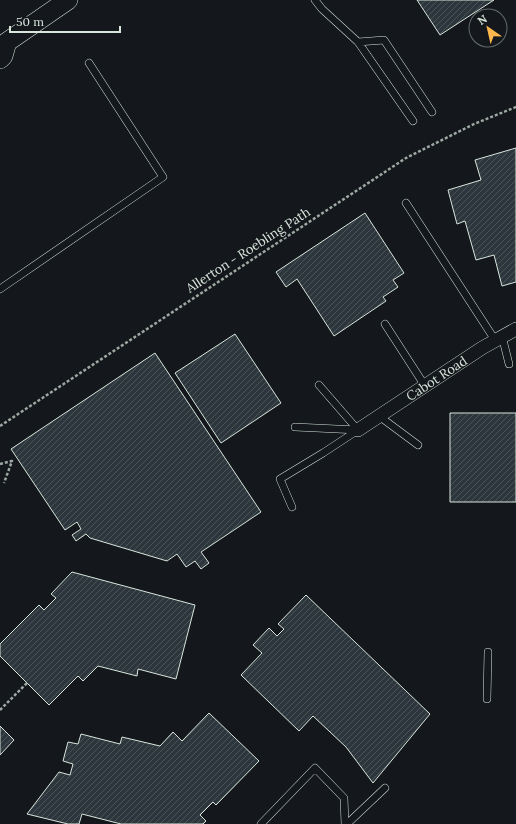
<svg xmlns="http://www.w3.org/2000/svg" width="516" height="824" font-family="Lora,serif">
	<style>
		.building { fill: url(#building-hatch); stroke: #d8e6dc }
		.lines { fill: none; stroke-linecap: round; stroke-linejoin: round }
		.service-casing { stroke: #d8e6dc; stroke-width: 8 }
		.minor-casing { stroke: #d8e6dc; stroke-width: 14 }
		.secondary-casing { stroke: #d8e6dc; stroke-width: 20 }
		.path { stroke: #9da8a2; stroke-width: 2.5; stroke-dasharray: 3 2; stroke-linecap: butt }
		.service { stroke: #14181c; stroke-width: 7 }
		.minor { stroke: #14181c; stroke-width: 13 }
		.secondary { stroke: #14181c; stroke-width: 19 }
		.labels { text-anchor: middle; dominant-baseline: central; stroke-width: 3; stroke-linejoin: round; paint-order: stroke }
		.street-label { font-size: 13px; fill: #d8e6dc; stroke: #14181c }
	</style>
	<defs>
		<pattern id="building-hatch" width="6" height="6" patternUnits="userSpaceOnUse"><rect width="6" height="6" fill="#2c363c"/><path d="M-1 1l2-2M0 6l6-6M5 7l2-2" fill="none" stroke="#4a5358"/></pattern>
	</defs>
	<rect width="100%" height="100%" fill="#14181c"/>
	<!-- building -->
	<path class="building" d="M417,0h77l-54,35z
		M516,148v134l-14,4 -8,-31 -18,5 -11,-39 -8,3 -9,-34 33,-10 -6,-20z
		M365,213l39,60 -11,7 5,7 -15,10 3,4 -52,35 -37,-57 -11,8 -10,-15z
		M235,334l46,69 -60,40 -46,-70z
		M155,353l106,159 -60,40 8,11 -8,6 -6,-8 -9,6 -9,-13 -10,7 -77,-23 -4,-4 -10,7 -4,-6 9,-6 -4,-7 -12,8 -54,-81z
		M450,413h66v89h-66z
		M72,572l123,33 -19,74 -38,-10 -1,7 -39,-10 -15,15 -5,-5 -29,29 -49,-49v-12l39,-39 5,5 12,-12 -5,-4z
		M306,595l124,119 -57,69 -27,-36 -33,-31 -14,15 -58,-56 21,-22 -9,-8 16,-17 8,8 7,-7 -6,-5z
		M209,713l50,48 -43,44 -3,-3 -13,13 6,6 -3,3h-82l-39,-10 -3,10h-11l-41,-10 32,-42 11,3 3,-11 -10,-3 5,-19 10,2 3,-10 39,10 2,-7 38,9 13,-14 9,9z
		M0,726l14,14 -14,15z"/>
	<g class="lines">
		<defs>
			<path id="service" d="M315,0l7,9 36,33 55,79
				M358,42l26,-2 48,72
				M406,203l89,137
				M0,289l163,-112 -74,-114
				M385,324l40,62
				M502,336l7,28
				M319,385l39,45
				M379,416l39,29
				M295,427l63,3
				M292,507l-12,-28 43,-26 35,-23
				M487,699l1,-47
				M261,824l54,-56 29,30 1,26
				M347,824l38,-36"/>
			<g id="minor">
				<path id="s1" d="M358,430l124,-82 34,-19"/>
			</g>
			<path id="secondary" d="M0,59l3,-3 4,-14 61,-42"/>
		</defs>
		<!-- service casing -->
		<use href="#service" class="service-casing"/>
		<!-- minor casing -->
		<use href="#minor" class="minor-casing"/>
		<!-- secondary casing -->
		<use href="#secondary" class="secondary-casing"/>
		<!-- path -->
		<path class="path" d="M0,426l406,-268 68,-34 42,-17
			M0,464l12,-3 -8,22
			M0,710l27,-27"/>
		<!-- service -->
		<use href="#service" class="service"/>
		<!-- minor -->
		<use href="#minor" class="minor"/>
		<!-- secondary -->
		<use href="#secondary" class="secondary"/>
	</g>
	<g class="labels">
		<!-- street labels -->
		<g class="street-label">
			<text transform="translate(248 250) rotate(-33)">Allerton - Roebling Path</text>
			<text stroke="none"><textPath href="#s1" startOffset="94">Cabot Road</textPath></text>
		</g>
	</g>
	<!-- north arrow -->
	<g transform="translate(488 28) rotate(326)"><circle r="19" fill="#14181c" stroke="#626a69"/>
	<path d="M0-3L7 15L0 10L-7 15Z" fill="#ffb74d"/>
	<text y="-6" font-size="11" font-weight="bold" text-anchor="middle" fill="#d8e6dc">N</text>
	</g>
	<!-- scale -->
	<path d="M10 26v6h110v-6" fill="none" stroke="#d8e6dc" stroke-width="2"/>
	<text x="16" y="26" font-size="12" fill="#d8e6dc" stroke="#14181c" stroke-width="3" paint-order="stroke">50 m</text>
</svg>
